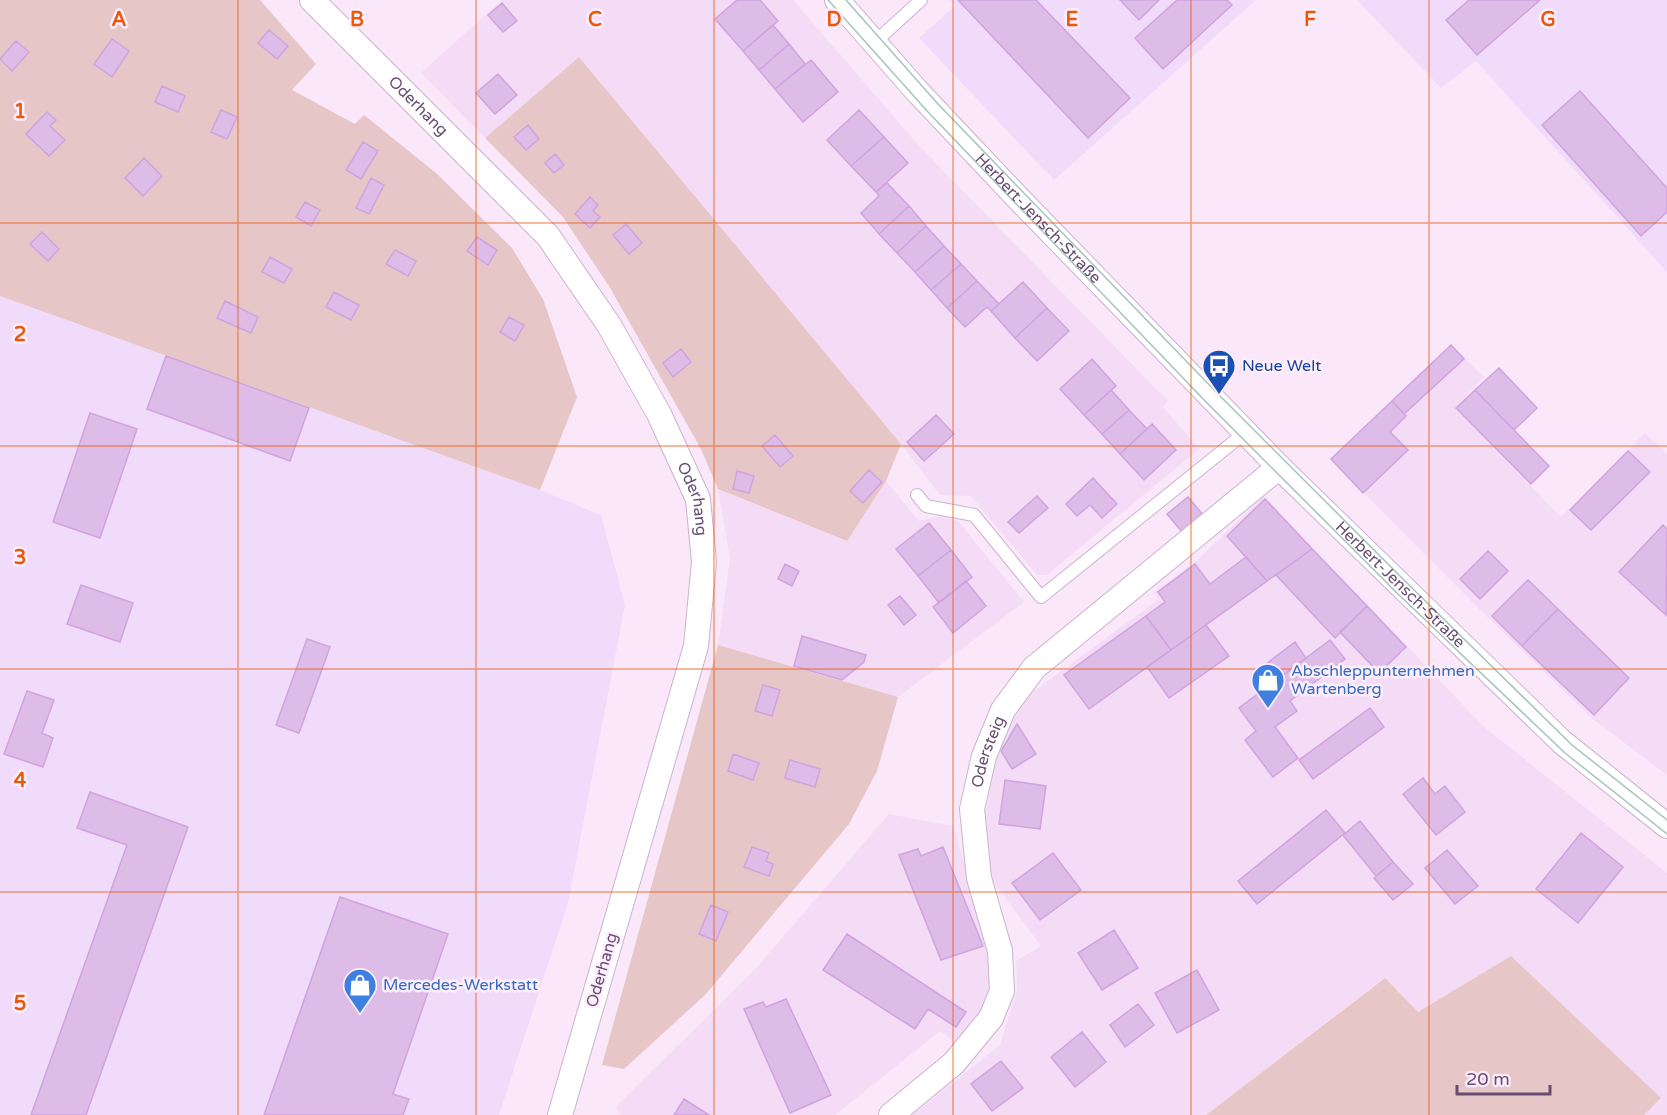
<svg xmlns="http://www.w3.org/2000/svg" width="1667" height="1115" font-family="'Varela Round',sans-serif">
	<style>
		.residential { fill: #f4dcf6 }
		.commercial { fill: #f0dcfa }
		.green { fill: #e7c6c8 }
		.building { fill: #debce8; stroke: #d0a3df; stroke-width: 1.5 }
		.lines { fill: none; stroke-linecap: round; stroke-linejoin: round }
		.lane-casing { stroke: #cbb3d0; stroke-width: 14 }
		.street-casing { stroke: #cbb3d0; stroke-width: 26 }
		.lane { stroke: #fff; stroke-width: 12 }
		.street { stroke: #fff; stroke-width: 24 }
		.tram { stroke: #a6c3c0; stroke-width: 1.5 }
		.grid { fill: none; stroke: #e8590c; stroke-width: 1.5; stroke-opacity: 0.55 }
		.labels { text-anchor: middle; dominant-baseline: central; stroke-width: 5; stroke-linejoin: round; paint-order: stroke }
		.street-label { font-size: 16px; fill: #684d72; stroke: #fdedfd }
		.transit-label { font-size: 16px; fill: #164399; stroke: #fdedfd; text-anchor: start }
		.shop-label { font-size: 16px; fill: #366cbe; stroke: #fdedfd; text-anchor: start }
		.grid-label { font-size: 20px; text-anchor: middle; font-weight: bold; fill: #e8590c; stroke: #fdedfd; stroke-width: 5; stroke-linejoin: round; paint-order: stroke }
	</style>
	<rect width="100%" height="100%" fill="#fae7fa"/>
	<!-- residential -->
	<path class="residential" d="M502,0h291l127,147 248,254 -5,6 36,42 -152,126h-10l-66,-79 -31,-1 -39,-51 -322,-387 -94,81 -64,-65z
		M1451,344l33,33 -29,31 106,109 84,-84 22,21v321l-74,-56 -118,-114 -145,-146z
		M886,481l33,40 21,-5 18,5 66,81 -126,95 -180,-52 12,-87 -12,-69 128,52z
		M1264,496l219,230 184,147v242h-23l17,-17 -150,-142 -93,56 -34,-34 -178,137h-294l88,-70 17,-56 -1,-28 25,-15 -50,-68 -7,-57 12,-64 27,-58 136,-100 -5,-7 40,-29z
		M889,814l64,12 41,136v15l-10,28 -26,39 -18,-13 -105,84h-214l-5,-8 142,-141z"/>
	<!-- commercial -->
	<path class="commercial" d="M950,0h306l-202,180 -135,-142 36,-32z
		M1357,0h310v272l-191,-211 -35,27z
		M0,296l540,194 61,25 24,90 -57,298 -69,212h-499z"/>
	<!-- green -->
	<path class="green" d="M0,0h260l56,64 -24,26 63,34 9,-9 72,58 76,75 31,51 34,98 -37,93 -540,-194z
		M579,57l322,387 -15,37 -39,60 -129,-52 -17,-40 -92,-163 -46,-69 -78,-79z
		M718,645l180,52 -21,74 -28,53 -144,171 -81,74 -22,-4z
		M1511,956l150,142 -17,17h-438l179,-137 33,34z"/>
	<!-- building -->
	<path class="building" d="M737,0h23l18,21 -35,30 -28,-32z
		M958,0h78l94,98 -42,40z
		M1120,0h39l-20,20z
		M1177,0h50l5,5 -69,64 -28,-31z
		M1469,0h71l-63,55 -31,-35z
		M502,3l15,18 -14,11 -15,-17z
		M773,25l16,19 -30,26 -16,-19z
		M269,30l19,16 -11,13 -19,-16z
		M112,39l17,12 -17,26 -18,-13z
		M16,41l13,11 -17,19 -12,-12z
		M789,44l16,20 -30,25 -16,-19z
		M811,60l27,32 -35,30 -28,-33z
		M498,74l19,21 -22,19 -19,-21z
		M162,86l23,10 -7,16 -23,-10z
		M1580,91l87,97v24l-26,24 -99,-111z
		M221,110l16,7 -10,22 -16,-7z
		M859,110l25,27 -33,29 -24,-26z
		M47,112l9,8 -6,6 15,14 -16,16 -23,-22z
		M528,125l11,14 -13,11 -12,-13z
		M884,137l24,26 -32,29 -25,-26z
		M363,142l15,9 -17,28 -15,-9z
		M555,154l9,11 -10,8 -9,-10z
		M144,158l18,18 -19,20 -18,-18z
		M371,178l13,7 -15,29 -13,-6z
		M887,183l22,23 -30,28 -18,-21 18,-17 -3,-4z
		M590,197l8,8 -5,6 7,6 -10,11 -15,-14z
		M305,202l15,8 -9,16 -15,-9z
		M909,206l17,20 -29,27 -18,-19z
		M626,224l16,19 -13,11 -16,-19z
		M926,226l18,20 -29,26 -18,-19z
		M42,232l17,17 -11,12 -18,-17z
		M477,237l20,13 -9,15 -21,-14z
		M944,246l17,18 -30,26 -16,-18z
		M395,250l21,11 -8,15 -22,-12z
		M270,257l22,12 -8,14 -22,-11z
		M961,264l16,17 -30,27 -16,-18z
		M977,281l22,23 -8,7 -4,-4 -22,20 -18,-19z
		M1023,282l24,26 -32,30 -24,-27z
		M334,292l25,13 -8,15 -25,-13z
		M225,301l33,16 -7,16 -34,-15z
		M1047,308l22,23 -32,30 -22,-23z
		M509,317l15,8 -9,16 -15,-9z
		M1451,345l13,14 -60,55 -12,-13z
		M681,349l10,13 -18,15 -10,-14z
		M166,356l143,52 -19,53 -143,-52z
		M1092,359l24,27 -32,29 -24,-26z
		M1499,368l38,40 -23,22 -39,-40z
		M1111,390l18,20 -27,24 -18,-19z
		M1475,390l74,76 -18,18 -75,-76z
		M1392,401l14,15 -16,16 18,18 -45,43 -32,-34z
		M1129,410l18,19 -27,25 -18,-20z
		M90,413l47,16 -37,109 -47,-16z
		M936,415l18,19 -30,27 -17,-19z
		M1152,424l24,26 -32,30 -24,-26z
		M775,435l18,21 -13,11 -18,-21z
		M1628,451l22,21 -59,58 -21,-20z
		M869,470l13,12 -19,21 -13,-12z
		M737,471l17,5 -5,17 -16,-4z
		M1093,478l24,26 -15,14 -12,-13 -13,11 -11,-12z
		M1037,496l11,12 -29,25 -11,-11z
		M1188,497l16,19 -21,17 -16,-19z
		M1265,499l47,50 -45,32 -40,-45z
		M929,523l22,27 -33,26 -22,-27z
		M1663,525l4,4 -1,86 -47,-43z
		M1312,549l55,57 -32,32 -59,-63z
		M951,550l21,27 -33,26 -21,-27z
		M1488,551l20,20 -28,28 -20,-20z
		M1246,557l21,24 -96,69 -25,-34 19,-14 -7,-10 37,-28 15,20z
		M785,564l14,7 -7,15 -14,-7z
		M1528,580l30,29 -36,37 -30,-30z
		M966,581l20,25 -33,27 -20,-26z
		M81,585l52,18 -13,39 -53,-18z
		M900,596l16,19 -12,10 -16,-20z
		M1367,606l39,41 -27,26 -39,-41z
		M1558,609l71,69 -35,37 -72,-69z
		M1146,616l25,34 -82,59 -25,-34z
		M1206,625l23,31 -60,42 -22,-31z
		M802,636l64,19 -2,7 -22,18 -48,-14z
		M307,639l23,8 -31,86 -23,-8z
		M1330,640l15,19 -55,42 7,10 -22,16 23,31 -25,19 -28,-37 11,-9 -17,-23z
		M1295,642l11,16 -42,32 -11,-16z
		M763,685l17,5 -8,26 -17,-5z
		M27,691l27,9 -12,33 11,5 -10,29 -39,-13z
		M1370,708l14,19 -71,52 -14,-19z
		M1017,724l19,30 -24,15 -11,-18z
		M733,754l26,9 -6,17 -25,-9z
		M790,760l30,9 -5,18 -30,-9z
		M1423,778l12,16 10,-8 20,26 -29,23 -33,-41z
		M1005,780l41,6 -6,43 -41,-5z
		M90,792l98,35 -102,288h-55l96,-270 -50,-17z
		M1326,810l19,23 -88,71 -19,-23z
		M1360,821l33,41 -17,14 -33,-41z
		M1581,833l42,34 -45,56 -42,-34z
		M752,847l17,6 -3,8 7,3 -4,12 -25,-9z
		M943,847l40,99 -42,14 -42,-105 19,-6 3,7z
		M1447,850l31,36 -23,18 -30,-36z
		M1053,853l28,37 -41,30 -28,-37z
		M1393,862l20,22 -20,16 -19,-22z
		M340,897l108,37 -55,160 16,5 -6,16h-139z
		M711,905l17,7 -12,29 -17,-7z
		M1114,930l24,38 -36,22 -24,-37z
		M847,934l119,78 -10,15 -28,-18 -13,20 -92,-59z
		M1197,970l22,40 -42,23 -22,-40z
		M786,999l45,96 -41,18 -46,-104 19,-7 3,5z
		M1138,1004l16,21 -29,22 -15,-22z
		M1082,1032l24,30 -31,25 -24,-30z
		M1001,1061l22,27 -31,23 -21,-27z
		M684,1099l25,16h-35z"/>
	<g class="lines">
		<defs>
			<path id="lane" d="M874,43l47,-43
				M917,495l9,11 48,9 67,82 205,-165"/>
			<g id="street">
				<path id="s1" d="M312,0l236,236 61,89 50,89 39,85 6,63 -8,84 -136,469"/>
				<path id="s2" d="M837,0l79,90 100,106 263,271 283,275 105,84"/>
				<path id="s3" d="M891,1115l63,-52 37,-45 11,-27 -2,-40 -21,-73 -7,-69 12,-53 19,-46 31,-42 245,-201"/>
			</g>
		</defs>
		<!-- lane casing -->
		<use href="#lane" class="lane-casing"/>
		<!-- street casing -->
		<use href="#street" class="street-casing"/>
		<!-- lane -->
		<use href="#lane" class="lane"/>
		<!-- street -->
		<use href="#street" class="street"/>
		<!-- tram -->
		<path class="tram" d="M828,0l100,112 280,292 190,190 167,159 102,81
			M846,0l92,104 281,291 189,189 164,161 95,75"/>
	</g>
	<!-- grid -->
	<path class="grid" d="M238,0v1115M476,0v1115M714,0v1115M953,0v1115M1191,0v1115M1429,0v1115M0,223h1667M0,446h1667M0,669h1667M0,892h1667"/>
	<!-- icons -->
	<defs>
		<symbol id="bus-pin" viewBox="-11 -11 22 30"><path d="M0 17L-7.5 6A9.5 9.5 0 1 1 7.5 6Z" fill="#1a4fb4" stroke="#fdedfd"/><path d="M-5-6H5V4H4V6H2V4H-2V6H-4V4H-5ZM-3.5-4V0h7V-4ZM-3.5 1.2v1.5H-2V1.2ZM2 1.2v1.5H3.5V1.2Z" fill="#fff"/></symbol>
		<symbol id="shop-pin" viewBox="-11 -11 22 30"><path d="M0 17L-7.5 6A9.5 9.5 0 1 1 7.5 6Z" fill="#3f7fe0" stroke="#fdedfd"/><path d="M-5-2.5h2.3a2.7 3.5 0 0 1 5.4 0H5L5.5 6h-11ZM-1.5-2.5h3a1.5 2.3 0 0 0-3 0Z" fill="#fff"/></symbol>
	</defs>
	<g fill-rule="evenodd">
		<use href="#bus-pin" x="1200" y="347" width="38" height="52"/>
		<use href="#shop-pin" x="1249" y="661" width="38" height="52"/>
		<use href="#shop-pin" x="341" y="966" width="38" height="52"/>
	</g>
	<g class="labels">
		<!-- street labels -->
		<g class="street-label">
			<text stroke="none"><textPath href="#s1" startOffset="150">Oderhang</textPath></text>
			<text stroke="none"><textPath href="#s2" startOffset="297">Herbert-Jensch-Straße</textPath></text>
			<text stroke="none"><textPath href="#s1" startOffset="636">Oderhang</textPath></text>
			<text stroke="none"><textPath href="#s2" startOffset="812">Herbert-Jensch-Straße</textPath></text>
			<text stroke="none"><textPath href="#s3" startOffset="414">Odersteig</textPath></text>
			<text transform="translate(602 970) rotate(-74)">Oderhang</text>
		</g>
		<!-- transit labels -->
		<g class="transit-label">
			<text x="1242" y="366">Neue Welt</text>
		</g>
		<!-- shop labels -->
		<g class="shop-label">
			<text x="1291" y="671">Abschleppunternehmen<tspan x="1291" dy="18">Wartenberg</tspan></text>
			<text x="383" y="985">Mercedes-Werkstatt</text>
		</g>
	</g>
	<g class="grid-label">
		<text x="119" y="26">A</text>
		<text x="357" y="26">B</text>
		<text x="595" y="26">C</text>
		<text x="834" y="26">D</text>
		<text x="1072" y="26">E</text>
		<text x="1310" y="26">F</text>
		<text x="1548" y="26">G</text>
		<text x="20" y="118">1</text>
		<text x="20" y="341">2</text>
		<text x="20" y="564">3</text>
		<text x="20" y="787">4</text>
		<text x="20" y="1010">5</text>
	</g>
	<!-- scale -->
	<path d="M1457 1085v9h93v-9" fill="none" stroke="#684d72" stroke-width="3"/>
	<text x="1466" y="1085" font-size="18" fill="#684d72" stroke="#fdedfd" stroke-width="4.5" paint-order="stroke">20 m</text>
</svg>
